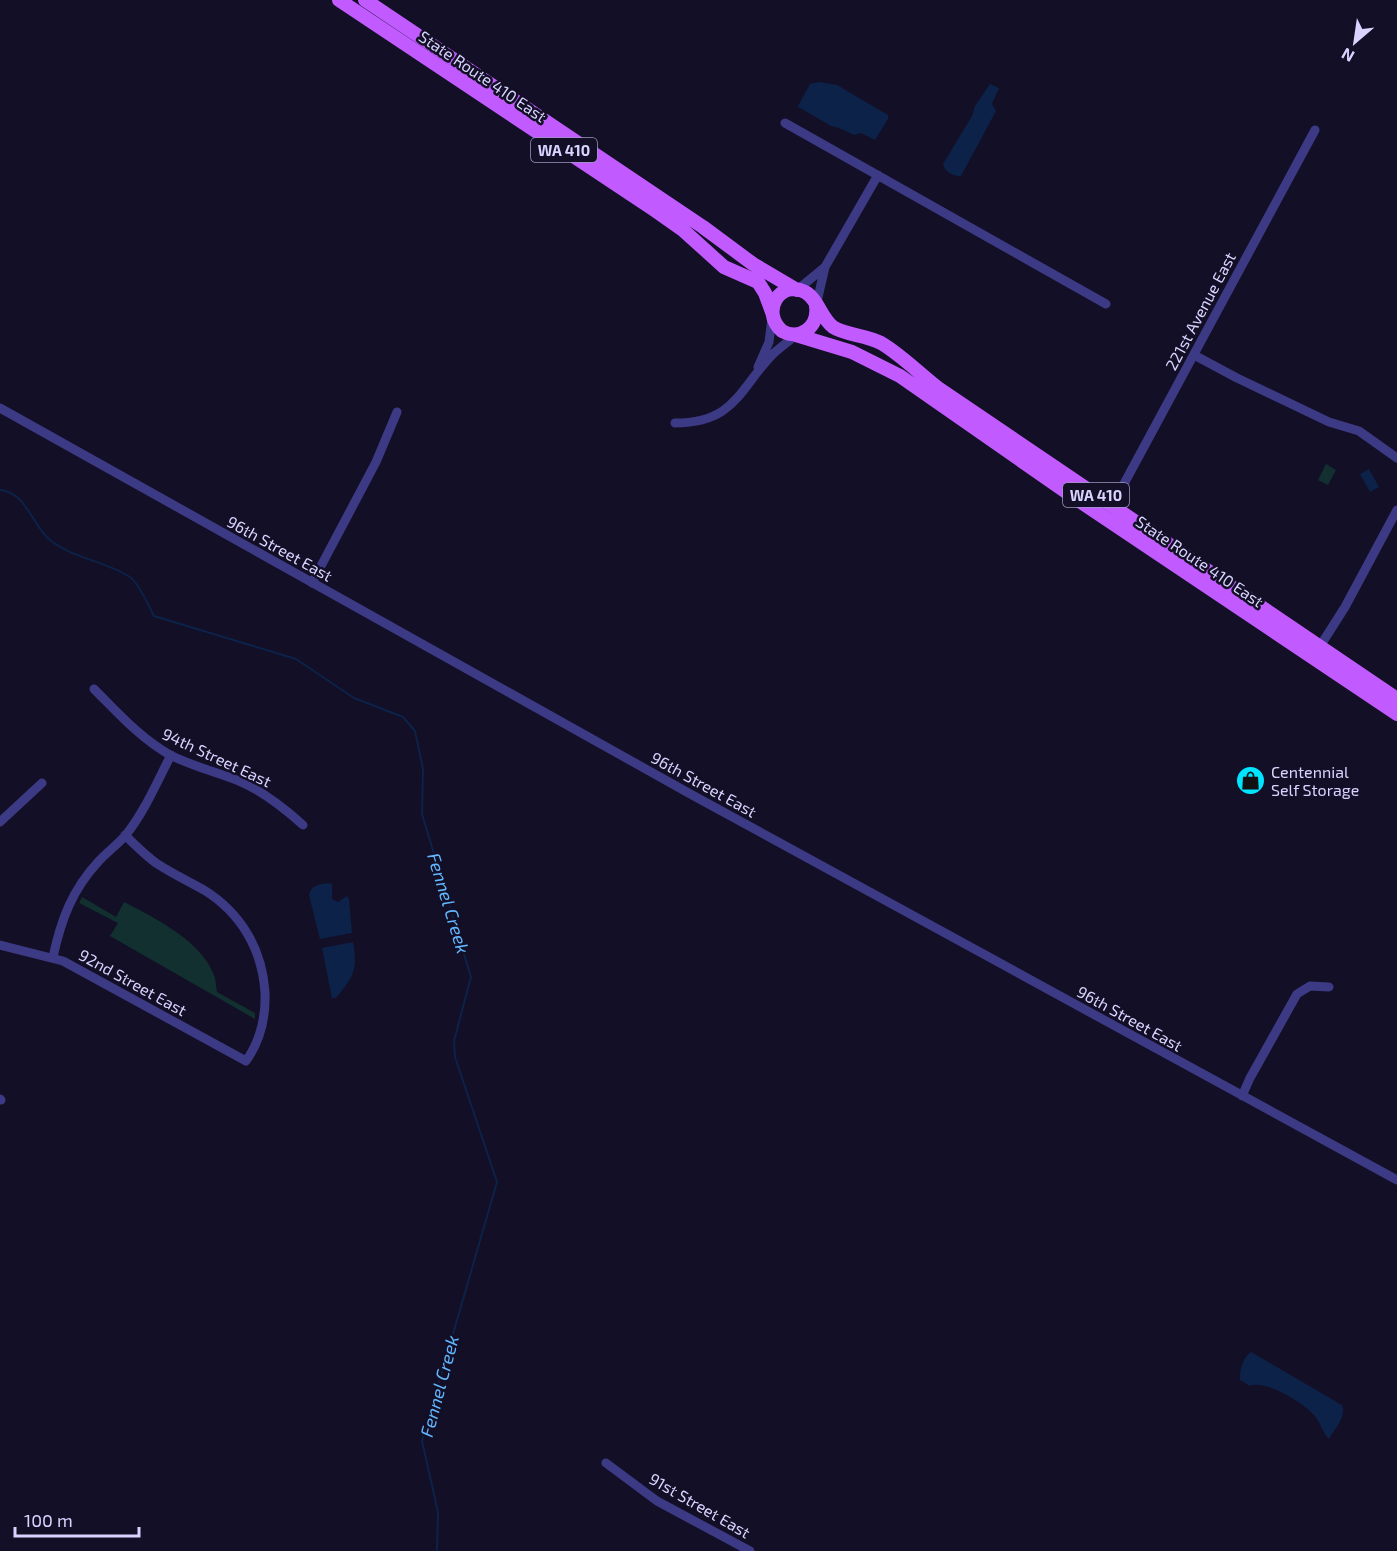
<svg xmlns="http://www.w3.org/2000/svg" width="1397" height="1551" font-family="'Exo 2',sans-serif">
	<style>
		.green { fill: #12302f }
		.water { fill: #0c2248 }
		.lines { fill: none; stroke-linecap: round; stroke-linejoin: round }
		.stream { stroke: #0c2248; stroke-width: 2 }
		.minor { stroke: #3d3a85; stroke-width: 9 }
		.primary { stroke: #c25bff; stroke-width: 14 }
		.labels { text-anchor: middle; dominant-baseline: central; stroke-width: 5; stroke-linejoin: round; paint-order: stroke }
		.shield { fill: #130f26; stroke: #9e99be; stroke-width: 1.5 }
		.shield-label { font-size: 15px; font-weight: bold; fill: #d9d4ff }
		.street-label { font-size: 16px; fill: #d9d4ff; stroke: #130f26 }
		.poi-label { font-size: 16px; fill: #d9d4ff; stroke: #130f26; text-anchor: start }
		.water-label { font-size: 18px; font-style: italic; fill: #62b6ff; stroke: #130f26 }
	</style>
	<rect width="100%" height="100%" fill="#130f26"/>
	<!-- green -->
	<path class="green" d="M1326,464l10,6 -8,15 -10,-5z
		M82,897l34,20 8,-15c31,16 80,40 91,76 1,4 1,9 2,14l38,21v6l-145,-83 8,-13 -39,-20z"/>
	<!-- water -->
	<path class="water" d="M819,82l18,3 51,30v4l-13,21 -14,-7 -7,2 -15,-7 -8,-2 -31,-18 -2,-2 12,-22z
		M990,84l9,4 -7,16 4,7 -35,65c-7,1 -17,-5 -18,-12l29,-48 3,-10z
		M1369,469l10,18 -9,5 -10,-18z
		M327,883l5,1v15l6,3 9,-6 2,3 3,34 -32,6 -11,-44c2,-10 9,-10 18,-12z
		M353,942c5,28 1,34 -17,56h-4l-10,-50z
		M1251,1352l91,53c5,11 -7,24 -13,34 -6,-6 -9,-17 -15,-24 -10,-12 -49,-36 -64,-29l-10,-6c0,-11 2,-21 11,-28z"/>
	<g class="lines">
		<!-- stream -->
		<path class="stream" d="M0,490c27,3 31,34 50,50 24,19 56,21 80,37 8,5 19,29 24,39l142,43 58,39 49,19 12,14 8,38 -1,45 49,163 -17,64 1,16 42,125 -75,259 16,71 -1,39"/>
		<!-- minor -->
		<path class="minor" d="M785,123l321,181
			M825,267l53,-92
			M797,290l28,-23 -9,39
			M1194,355l43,23 92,44 30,9 38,27
			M758,367l11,-25 3,-24
			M0,408l694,388 703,384
			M675,423c61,0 64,-35 99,-70 7,-6 15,-12 22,-18
			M1112,506l203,-376
			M312,583l64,-121 21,-50
			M1317,651l28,-44 52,-97
			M94,689c24,24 46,49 76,66 22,11 46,17 69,26 24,10 45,27 64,44
			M0,822l42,-39
			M0,945l63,16 183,100c15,-21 20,-43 19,-69 -3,-43 -24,-79 -61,-102 -16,-9 -33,-17 -48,-27 -11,-8 -21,-18 -31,-28
			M53,957c8,-37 19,-67 45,-95 8,-9 19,-17 27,-26 19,-23 32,-54 46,-81
			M1242,1096l8,-18 47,-84 13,-8 19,1
			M0,1099l1,1
			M606,1463l51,38 93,50"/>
		<!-- primary -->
		<path class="primary" d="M339,0l317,211 27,19 41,37 34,15 7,11 7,19
			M365,0l338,227 50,37 44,26
			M816,306c3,21 -16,35 -34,25 -22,-19 -2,-52 23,-39 13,7 16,26 28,35 12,8 33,8 48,16 19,11 39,31 57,45l459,311
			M796,335l56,17 48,24 175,122 322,216"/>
	</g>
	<!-- icons -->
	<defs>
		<symbol id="shop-disc" viewBox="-11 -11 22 22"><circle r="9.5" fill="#00e5ff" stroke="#130f26"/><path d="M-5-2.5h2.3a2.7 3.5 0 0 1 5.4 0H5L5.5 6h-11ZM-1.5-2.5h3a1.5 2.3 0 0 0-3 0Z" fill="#111"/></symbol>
	</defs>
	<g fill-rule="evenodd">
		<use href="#shop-disc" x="1234" y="764" width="33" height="33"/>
	</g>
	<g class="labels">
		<!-- shield labels -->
		<g class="shield">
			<rect x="531" y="138" width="66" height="24" rx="4.5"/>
			<rect x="1063" y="483" width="66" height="24" rx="4.5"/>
		</g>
		<g class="shield-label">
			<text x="564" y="150">WA 410</text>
			<text x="1096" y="495">WA 410</text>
		</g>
		<!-- street labels -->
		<g class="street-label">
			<text transform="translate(483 76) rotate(34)">State Route 410 East</text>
			<text transform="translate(1200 311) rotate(-62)">221st Avenue East</text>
			<text transform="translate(280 548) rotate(29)">96th Street East</text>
			<text transform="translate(1200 561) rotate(34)">State Route 410 East</text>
			<text transform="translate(217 757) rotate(25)">94th Street East</text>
			<text transform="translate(704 784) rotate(29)">96th Street East</text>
			<text transform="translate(133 982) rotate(29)">92nd Street East</text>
			<text transform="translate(1130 1018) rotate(29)">96th Street East</text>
			<text transform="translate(700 1505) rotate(30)">91st Street East</text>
		</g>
		<!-- poi labels -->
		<g class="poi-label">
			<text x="1271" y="771">Centennial<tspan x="1271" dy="18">Self Storage</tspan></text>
		</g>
		<!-- water labels -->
		<g class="water-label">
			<text transform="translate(449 903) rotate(73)">Fennel Creek</text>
			<text transform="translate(439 1386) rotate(-75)">Fennel Creek</text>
		</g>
	</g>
	<!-- north arrow -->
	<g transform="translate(1355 42) rotate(209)" stroke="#130f26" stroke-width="4.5" paint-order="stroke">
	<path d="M0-4.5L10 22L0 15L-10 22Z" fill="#d9d4ff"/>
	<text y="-9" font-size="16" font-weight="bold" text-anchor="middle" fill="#d9d4ff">N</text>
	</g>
	<!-- scale -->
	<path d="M15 1527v9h124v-9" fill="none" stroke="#d9d4ff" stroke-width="3"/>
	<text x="24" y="1527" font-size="18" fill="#d9d4ff" stroke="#130f26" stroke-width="4.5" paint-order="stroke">100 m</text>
</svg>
